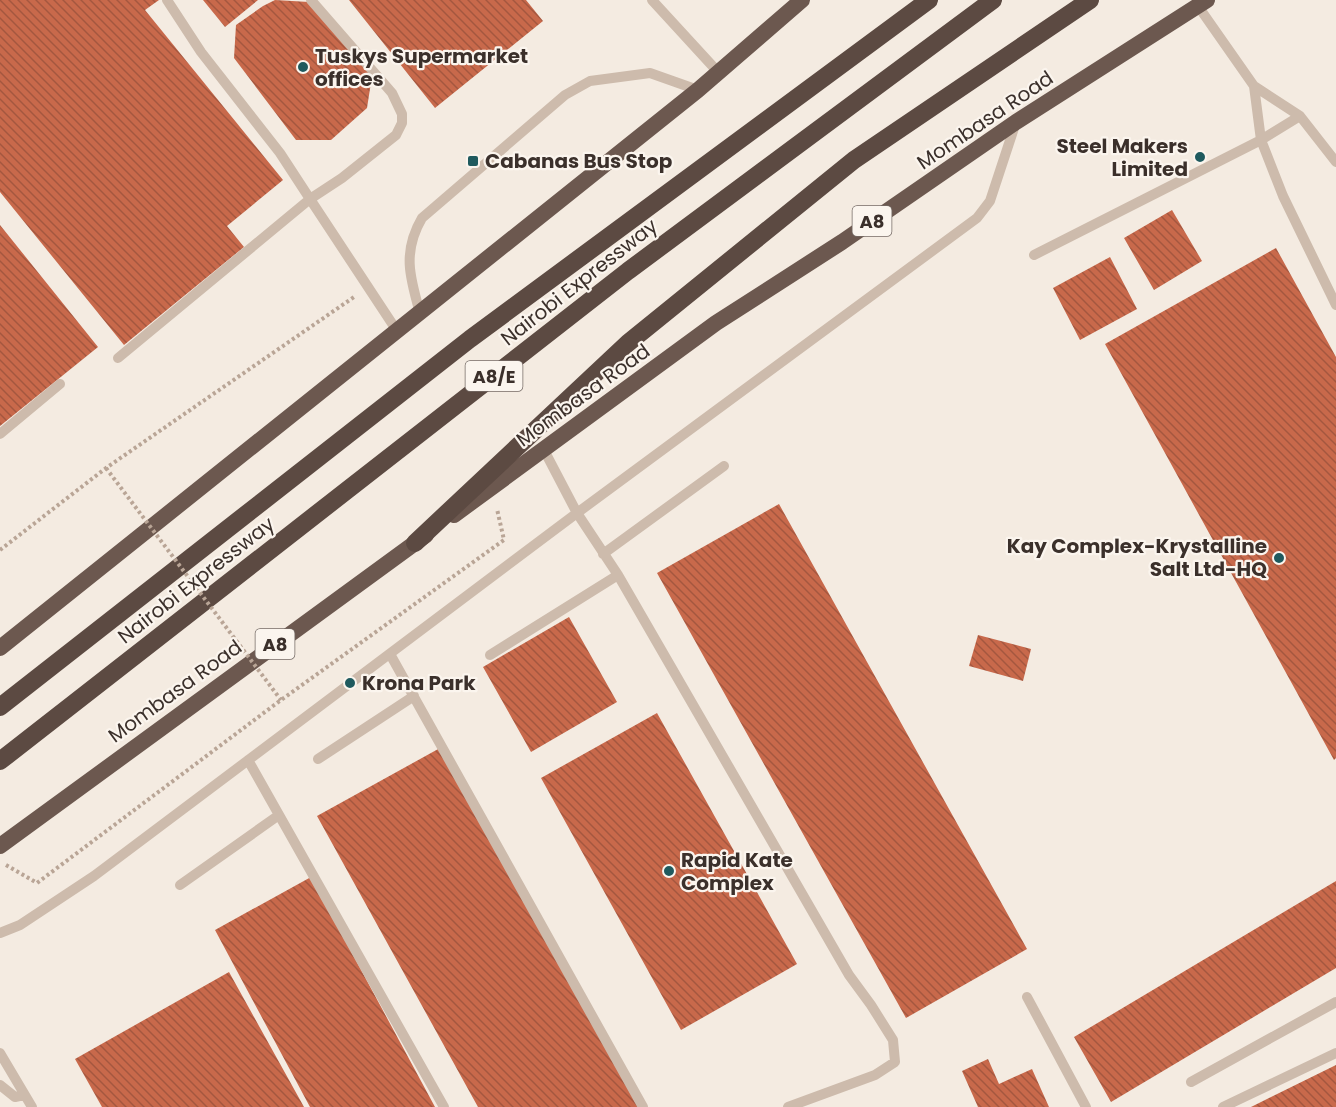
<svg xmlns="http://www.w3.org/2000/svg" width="1336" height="1107" font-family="Poppins,sans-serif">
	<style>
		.building { fill: url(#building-back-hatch) }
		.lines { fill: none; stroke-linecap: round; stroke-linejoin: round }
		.path { stroke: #b9a596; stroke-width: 4; stroke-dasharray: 3 3; stroke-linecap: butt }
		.service { stroke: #cdbbac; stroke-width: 10 }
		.trunk { stroke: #6c584f; stroke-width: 16 }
		.motorway { stroke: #5c4a42; stroke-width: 18 }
		.path-bridge { stroke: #b9a596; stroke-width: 4; stroke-dasharray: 3 3; stroke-linecap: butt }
		.poi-dot { fill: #1f5a5e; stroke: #fbf5ee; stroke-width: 2 }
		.labels { text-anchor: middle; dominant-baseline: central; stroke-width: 4.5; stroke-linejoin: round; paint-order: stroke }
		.shield { fill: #fbf5ee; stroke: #756b66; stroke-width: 1.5 }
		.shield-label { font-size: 18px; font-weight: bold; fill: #3b302b }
		.poi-label { font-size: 20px; font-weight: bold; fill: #3b302b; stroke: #fbf5ee; text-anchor: start }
		.street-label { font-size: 20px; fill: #3b302b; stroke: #fbf5ee }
	</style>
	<defs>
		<pattern id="building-back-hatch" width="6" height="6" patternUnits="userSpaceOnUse" patternTransform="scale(1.5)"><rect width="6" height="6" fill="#c8694b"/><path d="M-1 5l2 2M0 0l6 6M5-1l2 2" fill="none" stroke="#a4573f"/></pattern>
	</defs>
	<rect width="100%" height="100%" fill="#f4ebe1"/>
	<!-- building -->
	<path class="building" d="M0,0h159l-14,10 138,170 -56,46 17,21 -120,98 -124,-153z
		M203,0h55l-33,27z
		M275,0l34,2 63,74 -5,32 -36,32h-35l-62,-82 2,-33 27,-19z
		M349,0h177l17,21 -108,87z
		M1172,210l30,51 -48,29 -30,-52z
		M0,225l98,122 -98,79z
		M1276,248l60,109v401l-2,2 -229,-416z
		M1110,257l27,52 -57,31 -27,-52z
		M779,504l248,445 -121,69 -249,-445z
		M569,617l48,85 -86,50 -48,-85z
		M978,635l53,14 -8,32 -54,-15z
		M657,713l140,251 -116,66 -140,-252z
		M440,748l198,359h-160l-161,-291z
		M311,877l124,230h-125l-95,-177z
		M1336,881v87l-225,134 -37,-65z
		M229,972l75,135h-202l-27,-48z
		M988,1059l11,25 33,-15 17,38h-71l-16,-36z
		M1336,1065v42h-85z"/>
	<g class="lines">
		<!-- path -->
		<path class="path" d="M0,550l106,-82 248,-171
			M6,865l31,18 244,-183 223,-160 -7,-31"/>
		<!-- service -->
		<path class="service" d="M167,0l34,52 79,101 30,46 32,-21 54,-43 6,-12v-9l-10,-21 -81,-93
			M652,0l66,72
			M1198,6l56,80 46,30 36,46
			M1254,86l7,54 22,56 53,109
			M1034,255l227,-115 39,-24
			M420,313c-10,-35 -18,-61 2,-95l143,-123 25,-14 60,-8 48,17
			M118,358l192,-159 87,132
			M0,434l60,-50
			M544,450l33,63 41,62 231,400 22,30 22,35 2,22 -20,13 -87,32
			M603,554l121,-88
			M390,654l253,453
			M490,655l128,-80
			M318,759l96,-63
			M248,760l196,347
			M180,885l99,-70
			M0,933l20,-8 74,-49 483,-363 400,-295 13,-17 26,-79
			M1027,997l59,110
			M0,1053l32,54
			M1191,1082l145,-80
			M0,1085l15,12 9,-2
			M1223,1107l113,-54"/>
		<!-- trunk -->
		<path class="trunk" d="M454,515l262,-192 126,-81 174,-120 191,-122
			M0,648l698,-558 104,-90
			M0,846l426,-311"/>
		<!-- motorway -->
		<path class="motorway" d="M415,543l213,-200 226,-183 236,-160
			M0,707l470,-368 459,-339
			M0,761l628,-490 365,-271"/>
		<!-- path-bridge -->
		<path class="path-bridge" d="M106,468l175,232"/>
	</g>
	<!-- markers -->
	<g class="poi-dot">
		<circle cx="303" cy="67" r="6"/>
		<circle cx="1200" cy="157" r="6"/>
		<rect x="467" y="155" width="12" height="12" rx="3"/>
		<circle cx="1279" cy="558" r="6"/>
		<circle cx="350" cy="683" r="6"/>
		<circle cx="669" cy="871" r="6"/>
	</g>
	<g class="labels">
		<!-- shield labels -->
		<g class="shield">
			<rect x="852.5" y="206" width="39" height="30" rx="4.5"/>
			<rect x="465.5" y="361" width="57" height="30" rx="4.5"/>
			<rect x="255.5" y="629" width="39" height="30" rx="4.5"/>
		</g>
		<g class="shield-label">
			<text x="872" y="221">A8</text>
			<text x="494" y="376">A8/E</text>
			<text x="275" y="644">A8</text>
		</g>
		<!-- poi labels -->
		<g class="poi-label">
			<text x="315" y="56">Tuskys Supermarket<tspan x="315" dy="23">offices</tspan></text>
			<text x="1188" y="146" text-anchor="end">Steel Makers<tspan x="1188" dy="23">Limited</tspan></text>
			<text x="485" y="161">Cabanas Bus Stop</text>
			<text x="1267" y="546" text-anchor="end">Kay Complex-Krystalline<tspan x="1267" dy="23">Salt Ltd-HQ</tspan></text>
			<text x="362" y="683">Krona Park</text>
			<text x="681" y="860">Rapid Kate<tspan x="681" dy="23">Complex</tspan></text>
		</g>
		<!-- street labels -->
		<g class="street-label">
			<text transform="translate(985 120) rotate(-34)">Mombasa Road</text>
			<text transform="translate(579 282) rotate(-38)">Nairobi Expressway</text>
			<text transform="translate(583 395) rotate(-36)">Mombasa Road</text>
			<text transform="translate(196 580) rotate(-38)">Nairobi Expressway</text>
			<text transform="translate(175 691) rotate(-36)">Mombasa Road</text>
		</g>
	</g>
</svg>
